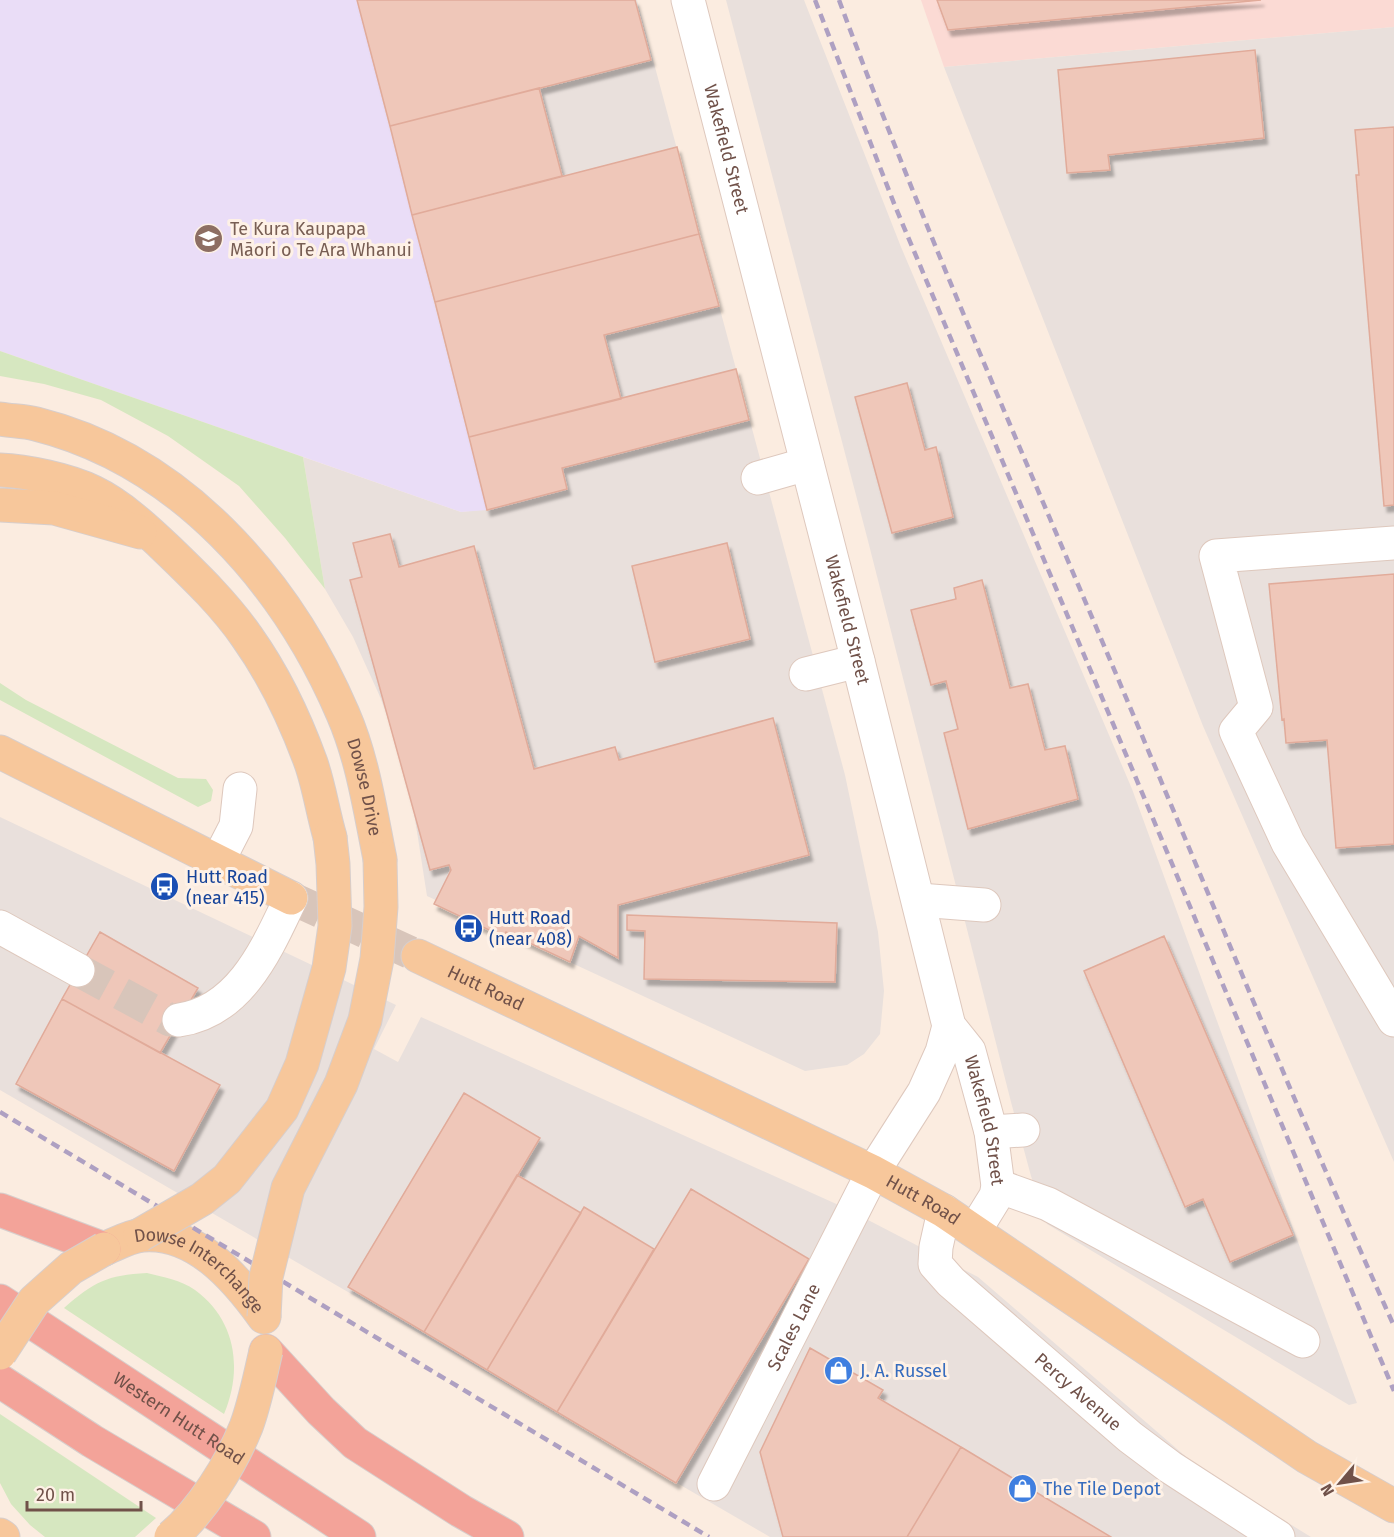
<svg xmlns="http://www.w3.org/2000/svg" width="1394" height="1537" font-family="'Fira Sans',sans-serif">
	<style>
		.commercial { fill: #fbdad4 }
		.industrial { fill: #e9e0dc }
		.education { fill: #eaddf7 }
		.green { fill: #d6e7c0 }
		.building { fill: #efc7b9; stroke: #e1ab9a; stroke-width: 1.5; filter: url(#shadow) }
		.lines { fill: none; stroke-linecap: round; stroke-linejoin: round }
		.minor-tunnel { stroke: #d8c5ba; stroke-width: 33; stroke-dasharray: 33 16; stroke-linecap: butt }
		.major-tunnel { stroke: #d8c5ba; stroke-width: 33; stroke-dasharray: 33 16; stroke-linecap: butt }
		.minor-casing { stroke: #dec8bd; stroke-width: 35 }
		.major-casing { stroke: #d7cecc; stroke-width: 35 }
		.highway-casing { stroke: #d7cecc; stroke-width: 35 }
		.minor { stroke: #fff; stroke-width: 33 }
		.major { stroke: #f7c79b; stroke-width: 33 }
		.highway { stroke: #f3a399; stroke-width: 33 }
		.rail { stroke: #aea0c2; stroke-width: 4.5; stroke-dasharray: 9 6; stroke-linecap: butt }
		.major-bridge-casing { stroke: #d7cecc; stroke-width: 35; stroke-linecap: butt }
		.major-bridge { stroke: #f7c79b; stroke-width: 33 }
		.labels { text-anchor: middle; dominant-baseline: central; stroke-width: 6; stroke-linejoin: round; paint-order: stroke }
		.street-label { font-size: 18px; fill: #705149; stroke: #fef1e6 }
		.education-label { font-size: 18px; fill: #785e54; stroke: #fef1e6; text-anchor: start }
		.transit-label { font-size: 18px; fill: #164399; stroke: #fef1e6; text-anchor: start }
		.shop-label { font-size: 18px; fill: #366cbe; stroke: #fef1e6; text-anchor: start }
	</style>
	<defs>
		<filter id="shadow"><feDropShadow dx="3.5" dy="6" stdDeviation="1.5" flood-color="#0004"/></filter>
	</defs>
	<rect width="100%" height="100%" fill="#fbece0"/>
	<!-- commercial -->
	<path class="commercial" d="M921,0h473v27l-450,40z"/>
	<!-- industrial -->
	<path class="industrial" d="M356,0h281l208,775 33,157 6,59 -4,43 -16,20 -17,11 -42,6 -378,-175 -19,-122 -27,-75 -28,-62 -28,-48 -22,-132 158,55 26,-3z
		M726,0h78l97,247 231,542 225,614 -8,2 -302,-181 -16,-48 -20,-74 -144,-565z
		M1394,27v1135l-191,-436 -259,-659z
		M0,817l396,188 -22,44 24,13 23,-45 422,190 135,70 221,191 112,69h-541l-770,-447z"/>
	<!-- education -->
	<path class="education" d="M0,0h357l130,510 -26,2 -461,-161z"/>
	<!-- green -->
	<path class="green" d="M0,351l303,106 22,132 -40,-51 -46,-52 -71,-50 -67,-36 -57,-16 -44,-8z
		M0,683l26,17 152,78 28,1 7,11 -2,11 -13,6 -198,-107z
		M147,1273c16,4 34,7 48,17 41,30 48,79 29,124l-160,-106c30,-26 43,-33 83,-35z
		M0,1414l156,104 -21,19h-90l-15,-12 -19,-21 -11,-21z"/>
	<!-- building -->
	<path class="building" d="M357,0h278l16,60 -261,66z
		M937,0h324l-313,30z
		M1255,50l9,88 -156,17 2,15 -43,3 -9,-103z
		M539,88l23,88 -150,39 -22,-89z
		M1394,127v378l-10,1 -28,-331h3l-4,-45z
		M677,147l22,87 -264,68 -23,-87z
		M699,234l20,72 -115,29 17,64 -152,38 -34,-135z
		M736,369l13,51 -187,48 5,21 -80,21 -18,-73z
		M907,383l18,67 11,-3 17,70 -61,16 -37,-136z
		M390,534l9,33 75,-21 60,223 81,-22 4,13 154,-42 36,137 -191,50v53l-39,-22 -9,26 -64,-30 -2,5 -70,-33 17,-34 -2,-5 -19,5 -80,-290 12,-3 -9,-34z
		M727,543l23,96 -95,23 -23,-96z
		M1394,574v270l-58,4 -9,-108 -41,3 -2,-24 -2,1 -13,-136z
		M982,580l28,108 18,-4 17,66 20,-4 13,53 -110,30 -24,-96 14,-4 -12,-48 -15,4 -20,-75 45,-11 -2,-11z
		M627,915l210,8 -2,59 -191,-3 1,-48 -18,-1z
		M100,932l98,56 -38,65 -98,-54z
		M1164,936l129,299 -63,27 -27,-63 -18,8 -101,-236z
		M62,999l158,86 -46,86 -158,-87z
		M464,1093l76,45 -116,194 -76,-45z
		M517,1175l64,38 -94,157 -63,-38z
		M691,1189l118,70 -133,224 -119,-71z
		M584,1207l70,42 -97,163 -70,-42z
		M810,1348l73,42 -5,8 83,49 -54,90h-124l-23,-85z
		M961,1447l58,35 92,55h-204z"/>
	<g class="lines">
		<!-- minor-tunnel -->
		<path class="minor-tunnel" d="M78,970l92,50h9"/>
		<!-- major-tunnel -->
		<path class="major-tunnel" d="M291,898l127,58"/>
		<defs>
			<g id="minor">
				<path id="s1" d="M688,0l170,661 91,365 20,25 22,81 7,54 -2,10 -21,34"/>
				<path d="M758,478l49,-14"/>
				<path d="M1394,543l-178,13 40,151 -20,24 52,112 106,177"/>
				<path d="M806,674l52,-13"/>
				<path d="M218,861l18,-35 4,-37"/>
				<path d="M919,900l65,5"/>
				<path d="M0,927l78,43"/>
				<path d="M179,1020c62,-9 88,-72 112,-122"/>
				<path d="M991,1132l32,-2"/>
				<path d="M998,1186l50,18 255,137"/>
				<path id="s2" d="M944,1211l-8,36 -1,17 16,18 179,155 40,30 108,70"/>
				<path id="s3" d="M714,1484l159,-312 51,-80 18,-40 7,-26"/>
			</g>
			<g id="major">
				<path id="s4" d="M0,419c12,2 25,2 36,5 144,36 250,157 307,290 20,46 27,96 37,145"/>
				<path d="M0,470c26,1 69,10 93,22 27,13 53,37 75,58 28,27 57,55 79,87 27,38 48,82 64,126 8,23 12,50 19,74"/>
				<path d="M0,505l54,3 86,24"/>
				<path d="M0,752l291,146"/>
				<path id="s5" d="M418,956l455,216 71,39 363,246 87,49"/>
				<path id="s6" d="M104,1249c12,-5 26,-13 39,-14 53,-4 93,43 121,82"/>
				<path d="M0,1535l3,2"/>
			</g>
			<g id="highway">
				<path d="M0,1210l104,39"/>
				<path id="s7" d="M0,1301l359,236"/>
				<path d="M266,1351l55,60 34,32 106,68 46,26"/>
				<path d="M0,1381l92,60 162,96"/>
			</g>
		</defs>
		<!-- minor casing -->
		<use href="#minor" class="minor-casing"/>
		<!-- major casing -->
		<use href="#major" class="major-casing"/>
		<!-- highway casing -->
		<use href="#highway" class="highway-casing"/>
		<!-- minor -->
		<use href="#minor" class="minor"/>
		<!-- major -->
		<use href="#major" class="major"/>
		<!-- highway -->
		<use href="#highway" class="highway"/>
		<!-- rail -->
		<path class="rail" d="M815,0l80,206 499,1185
			M839,0c81,219 175,433 266,648 96,226 188,454 289,678
			M0,1112l709,425"/>
		<defs>
			<path id="major-bridge" d="M140,1235l62,-36 25,-20 55,-70 20,-45 27,-96 6,-42 -2,-62 -3,-27
				M264,1317l2,-40 22,-89 53,-104 24,-64 12,-61 4,-52 -1,-48
				M0,1353l34,-52 37,-33 33,-19
				M171,1537c31,-26 60,-73 75,-110 9,-24 14,-51 20,-76"/>
		</defs>
		<!-- major-bridge casing -->
		<use href="#major-bridge" class="major-bridge-casing"/>
		<!-- major-bridge -->
		<use href="#major-bridge" class="major-bridge"/>
	</g>
	<!-- icons -->
	<defs>
		<symbol id="school-disc" viewBox="-11 -11 22 22"><circle r="9.5" fill="#8d6e63" stroke="#fef1e6"/><path d="M0-5L7-2L0 1L-7-2ZM-4 1L0 2.5L4 1V4Q0 6-4 4Z" fill="#fff"/></symbol>
		<symbol id="bus-disc" viewBox="-11 -11 22 22"><circle r="9.5" fill="#1a4fb4" stroke="#fef1e6"/><path d="M-5-6H5V4H4V6H2V4H-2V6H-4V4H-5ZM-3.5-4V0h7V-4ZM-3.5 1.2v1.5H-2V1.2ZM2 1.2v1.5H3.5V1.2Z" fill="#fff"/></symbol>
		<symbol id="shop-disc" viewBox="-11 -11 22 22"><circle r="9.5" fill="#3f7fe0" stroke="#fef1e6"/><path d="M-5-2.5h2.3a2.7 3.5 0 0 1 5.4 0H5L5.5 6h-11ZM-1.5-2.5h3a1.5 2.3 0 0 0-3 0Z" fill="#fff"/></symbol>
	</defs>
	<g fill-rule="evenodd">
		<use href="#school-disc" x="192" y="222" width="33" height="33"/>
		<use href="#bus-disc" x="148" y="870" width="33" height="33"/>
		<use href="#bus-disc" x="452" y="912" width="33" height="33"/>
		<use href="#shop-disc" x="822" y="1354" width="33" height="33"/>
		<use href="#shop-disc" x="1006" y="1472" width="33" height="33"/>
	</g>
	<g class="labels">
		<!-- street labels -->
		<g class="street-label">
			<text stroke="none"><textPath href="#s1" startOffset="154">Wakefield Street</textPath></text>
			<text stroke="none"><textPath href="#s1" startOffset="640">Wakefield Street</textPath></text>
			<text stroke="none"><textPath href="#s4" startOffset="550">Dowse Drive</textPath></text>
			<text stroke="none"><textPath href="#s5" startOffset="75">Hutt Road</textPath></text>
			<text stroke="none"><textPath href="#s1" startOffset="1162">Wakefield Street</textPath></text>
			<text stroke="none"><textPath href="#s5" startOffset="561">Hutt Road</textPath></text>
			<text stroke="none"><textPath href="#s6" startOffset="110">Dowse Interchange</textPath></text>
			<text stroke="none"><textPath href="#s3" startOffset="176">Scales Lane</textPath></text>
			<text stroke="none"><textPath href="#s2" startOffset="246">Percy Avenue</textPath></text>
			<text stroke="none"><textPath href="#s7" startOffset="214">Western Hutt Road</textPath></text>
		</g>
		<!-- education labels -->
		<g class="education-label">
			<text x="230" y="229">Te Kura Kaupapa<tspan x="230" dy="21">Māori o Te Ara Whanui</tspan></text>
		</g>
		<!-- transit labels -->
		<g class="transit-label">
			<text x="186" y="877">Hutt Road<tspan x="186" dy="21">(near 415)</tspan></text>
			<text x="489" y="918">Hutt Road<tspan x="489" dy="21">(near 408)</tspan></text>
		</g>
		<!-- shop labels -->
		<g class="shop-label">
			<text x="860" y="1371">J. A. Russel</text>
			<text x="1043" y="1489">The Tile Depot</text>
		</g>
	</g>
	<!-- north arrow -->
	<g transform="translate(1340 1483) rotate(241)" stroke="#fef1e6" stroke-width="4.5" paint-order="stroke">
	<path d="M0-4.5L10 22L0 15L-10 22Z" fill="#705149"/>
	<text y="-9" font-size="16" font-weight="bold" text-anchor="middle" fill="#705149">N</text>
	</g>
	<!-- scale -->
	<path d="M27 1501v9h114v-9" fill="none" stroke="#705149" stroke-width="3"/>
	<text x="36" y="1501" font-size="18" fill="#705149" stroke="#fef1e6" stroke-width="4.5" paint-order="stroke">20 m</text>
</svg>
